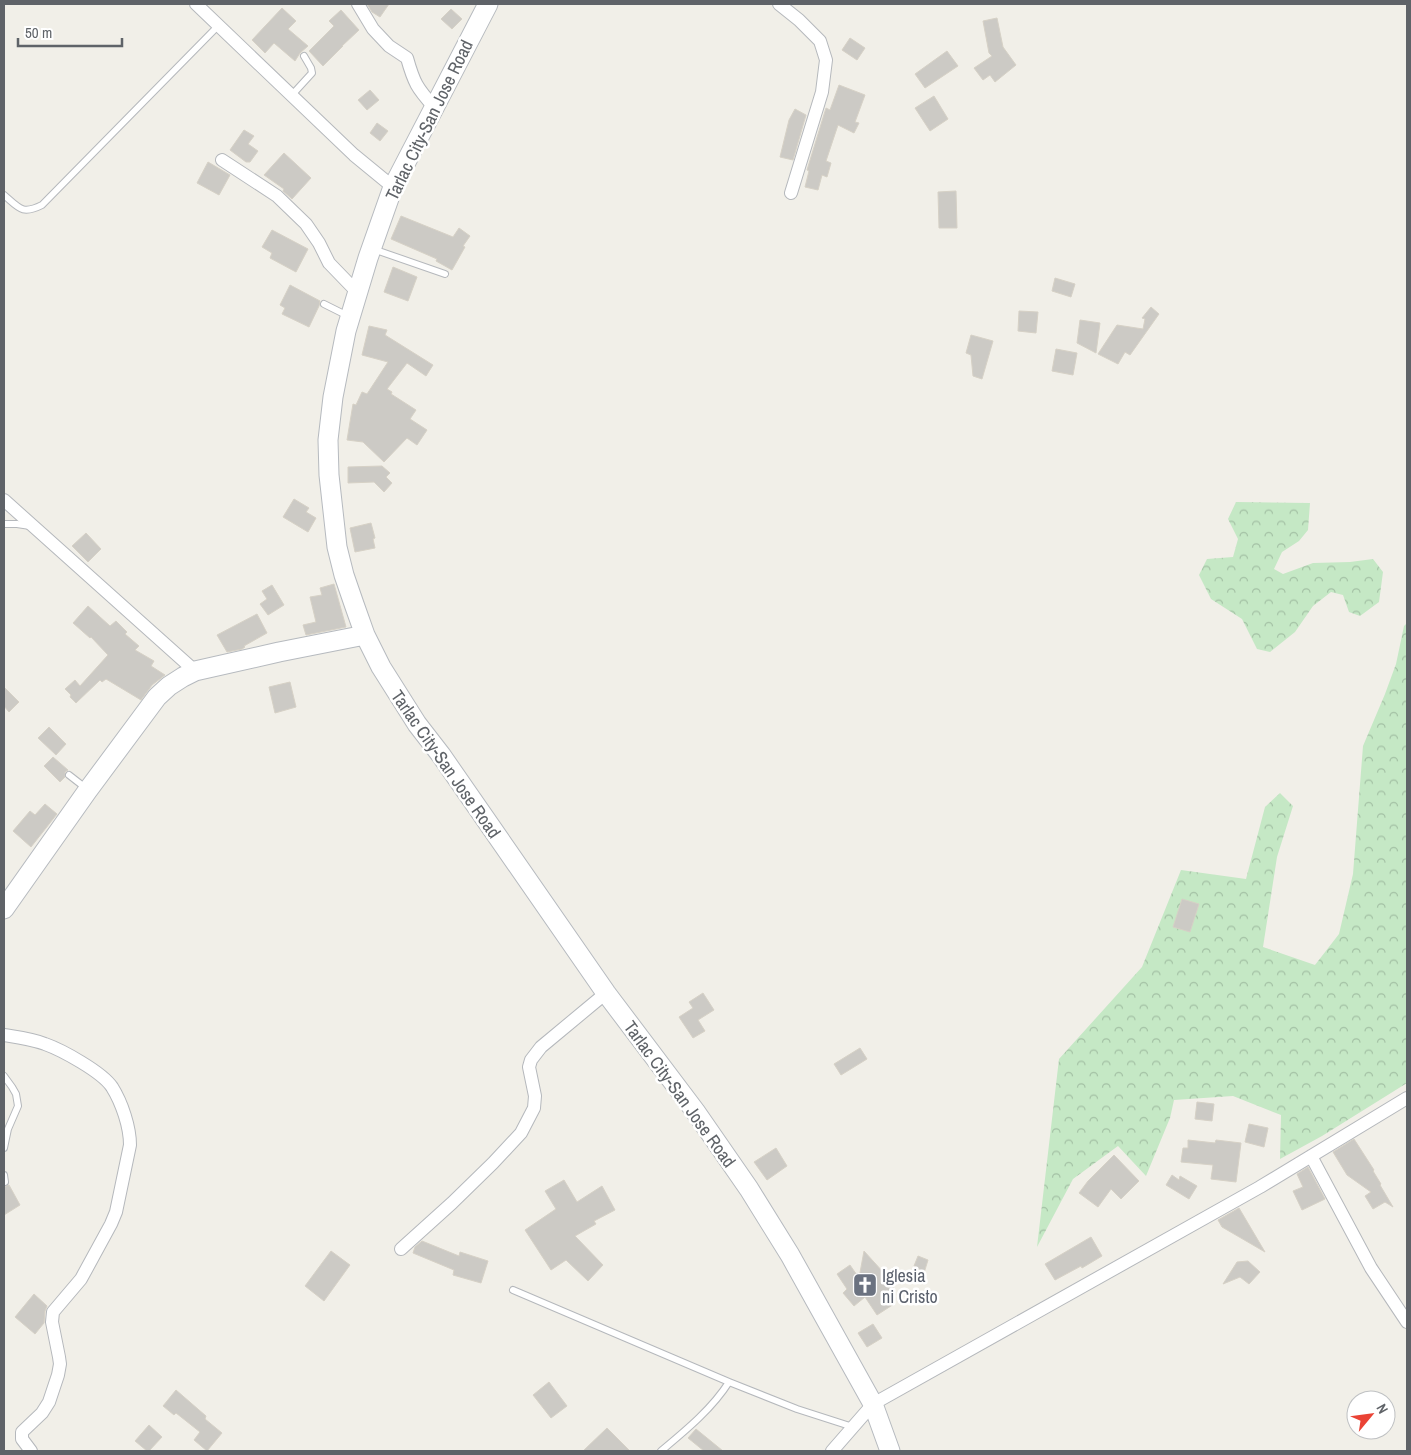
<svg xmlns="http://www.w3.org/2000/svg" width="1411" height="1455" font-family="'Archivo Narrow',sans-serif">
	<style>
		.forest { fill: url(#forest-crowns) }
		.building { fill: #cccac5; stroke: #d6d1c6 }
		.lines { fill: none; stroke-linecap: round; stroke-linejoin: round }
		.lane-casing { stroke: #b5b8bc; stroke-width: 8 }
		.street-casing { stroke: #b5b8bc; stroke-width: 14 }
		.secondary-casing { stroke: #b6babf; stroke-width: 21 }
		.lane { stroke: #fff; stroke-width: 6 }
		.street { stroke: #fff; stroke-width: 12 }
		.secondary { stroke: #fff; stroke-width: 19 }
		.labels { text-anchor: middle; dominant-baseline: central; stroke-width: 5; stroke-linejoin: round; paint-order: stroke }
		.street-label { font-size: 18px; fill: #5f6368; stroke: #fff }
		.worship-label { font-size: 18px; fill: #5b616d; stroke: #fff; text-anchor: start }
	</style>
	<defs>
		<pattern id="forest-crowns" width="20" height="18" patternUnits="userSpaceOnUse" patternTransform="scale(1.25)"><rect width="20" height="18" fill="#c5e8c5"/><path d="M2 6a3 3 0 1 1 6 0M12 15a3 3 0 1 1 6 0" fill="none" stroke="#a3c0a4"/></pattern>
	</defs>
	<rect width="100%" height="100%" fill="#f1efe8"/>
	<!-- forest -->
	<path class="forest" d="M1236,502l74,1 -2,27 -9,11 -17,11 -8,17 9,5 30,-11 37,-1 23,-3 10,13 -4,30 -19,14 -11,-4 -6,-17 -12,-3 -18,14 -18,26 -25,20 -13,-3 -15,-30 -31,-20 -12,-24 8,-16 26,-2 5,-18 -10,-20z
		M1407,623v460l-85,53 -42,23 1,-44 -48,-19 -59,4 -4,18 -24,58 -28,-30 -45,33 -36,68 22,-188 83,-92 39,-97 65,9 19,-72 15,-14 13,13 -16,51 -14,90 52,18 24,-31 14,-60 10,-128 22,-52 11,-30 8,-38z"/>
	<!-- building -->
	<path class="building" d="M367,4h22l-9,13 -8,-5z
		M282,8l14,13 -8,8 20,17 -8,7 -5,8 -21,-18 -9,10 -13,-13z
		M451,9l11,10 -10,10 -11,-10z
		M341,10l18,20 -17,16h1l-20,20 -14,-15 25,-25 -5,-5z
		M997,18l6,29 13,18 -21,17 -5,-7 -7,5 -9,-12 18,-12 -3,-3 -6,-32z
		M850,38l15,10 -8,12 -15,-10z
		M947,51l11,15 -33,22 -10,-14z
		M839,85l26,10 -10,27 4,1 -5,10 -16,-8 -12,36 5,2 -4,14 -5,-2 -4,15 -13,-3 4,-16 -2,-1 19,-62 4,2z
		M370,90l9,10 -12,10 -9,-10z
		M934,96l14,23 -18,12 -15,-23z
		M795,109l11,6 -13,45 -13,-3 9,-37z
		M377,123l11,8 -8,10 -10,-8z
		M244,130l10,6 -6,8 10,7 -8,11h-4l-16,-12z
		M284,153l27,25 -19,21 -9,-8 1,-2 -20,-14z
		M208,162l22,13 -11,20 -22,-12z
		M956,191l1,37h-18l-1,-36z
		M401,216l52,21 6,-9 11,8 -7,10 2,1 -13,23 -16,-9 1,-2 -46,-20z
		M272,230l36,19 -12,23 -26,-14 2,-5 -10,-6z
		M393,267l24,10 -9,24 -24,-9z
		M1055,278l20,6 -4,13 -19,-6z
		M290,285l30,16 -1,5 -10,21 -27,-13 3,-6 -5,-3z
		M1151,307l8,7 -29,41 -5,-3 -7,12 -20,-10 19,-29 26,4 2,-10 -3,-1z
		M1019,311l19,1 -2,21 -18,-2z
		M1080,320l20,3 -4,30 -19,-10z
		M369,326l18,4 -2,5 48,30 -7,11 -19,-13 -20,26 5,3 -1,2 25,16 -6,9 17,11 -10,15 -10,-7 -23,24 -21,-20 -16,-2 6,-36 3,1 6,-13 5,2 21,-32 -26,-7z
		M971,335l22,6 -11,38 -9,-3 -2,-21 -5,-2z
		M1056,349l21,4 -4,22 -21,-4z
		M382,466l8,7 -4,4 6,6 -8,9 -10,-10 -26,1v-16z
		M294,499l15,9 -3,4 10,6 -8,14 -25,-15z
		M371,523l4,15 -2,1 2,9 -20,4 -5,-24z
		M86,533l15,16 -13,13 -16,-16z
		M334,584l12,43 -40,8 -3,-10 13,-3 -6,-25 12,-2 -2,-7z
		M272,585l12,20 -16,10 -8,-11 7,-5 -5,-8z
		M88,606l22,20 6,-5 11,11 -2,2 14,12 -4,4 19,11 -3,5 14,9 -13,10 -11,15 -35,-21 -4,3 -2,-2 -24,23 -6,-6 1,-2 -6,-6 10,-9 5,6 28,-31 -17,-18 -1,1 -17,-15z
		M257,614l10,19 -23,13 1,1 -3,2 -15,3 -10,-17z
		M290,682l6,25 -21,6 -6,-26z
		M4,687l15,15 -10,10 -5,-6z
		M49,727l17,17 -10,11 -18,-17z
		M53,757l15,13 -3,2v5l-5,5 -16,-16z
		M45,804l12,10 -26,33 -18,-16 17,-20 5,4z
		M1182,899l17,5 -9,28 -17,-5z
		M703,993l11,17 -16,10 7,11 -12,7 -14,-21 14,-9 -4,-6z
		M860,1048l7,11 -26,16 -7,-11z
		M1197,1102l17,2 -2,17 -17,-2z
		M1249,1124l19,4 -4,19 -19,-5z
		M1354,1139l20,31 -1,1 8,13 -1,1 13,22 -8,-5 -12,7 -8,-13 6,-4 -24,-17 -14,-23z
		M1188,1140l27,3 1,-3 25,3 -5,39 -25,-3 2,-14 -32,-3 2,-14h5z
		M776,1148l11,18 -20,14 -13,-18z
		M1114,1155l25,26 -18,18 -10,-10 -13,18 -19,-14 9,-12z
		M1308,1167l17,32 -23,11 -9,-19 10,-4 -6,-13z
		M1172,1175l7,5 1,-4 17,10 -8,13 -23,-14z
		M564,1180l13,22 25,-16 13,24 -21,11 2,3 -21,12 28,29 -15,16 -22,-21 -15,10 -26,-40 31,-21 -11,-18z
		M9,1185l11,20 -16,10v-28z
		M1239,1208l26,44 -43,-25 -4,-7z
		M1091,1237l11,19 -20,12 -1,-2 -26,14 -10,-16z
		M422,1241l37,15 1,-4 28,9 -7,22 -28,-8 1,-5 -41,-17 2,-6z
		M331,1251l19,14 -26,36 -19,-15z
		M864,1251l29,32 1,21 -17,11 -12,-18 -11,9 -11,-13 4,-4 -10,-15 13,-9 9,13z
		M918,1256l10,4 -4,13 -10,-7z
		M1248,1261l12,11 -11,12 -9,-7 -17,7 14,-22z
		M34,1294l13,12 -2,5 -1,12 -9,11 -20,-17z
		M873,1324l9,14 -15,9 -9,-14z
		M549,1382l18,24 -16,12 -18,-23z
		M176,1390l30,26 -1,3 17,14 -15,18 -13,-11 6,-8 -24,-19 -2,2 -11,-9z
		M149,1425l13,12 -13,14h-2l-12,-10z
		M607,1428l23,23h-47z
		M696,1429l27,22h-19l-16,-13z"/>
	<g class="lines">
		<defs>
			<path id="lane" d="M291,96l21,-23 -1,-5 -7,-12
				M4,195c15,13 18,20 38,10l177,-180
				M373,249l72,25
				M324,304l24,12
				M4,524h13l13,2
				M69,775l18,14
				M4,1076l8,11 4,7 2,12 -10,23 -4,19
				M4,1175l1,7
				M513,1290l216,92
				M661,1451c24,-20 51,-42 68,-69l68,27 56,18"/>
			<path id="street" d="M196,4l158,151 39,32
				M358,4l15,25 16,17 18,12c7,25 10,30 27,49
				M779,4l20,16 21,21 6,19 -4,32 -31,101
				M222,160l55,36 29,28 13,19 10,20 29,30
				M4,500l191,171
				M4,1035c13,2 28,4 41,9 17,6 57,28 67,43 10,16 18,40 18,58l-14,67 -5,12 -30,55 -28,33 -1,10 7,35 1,7 -2,11 -9,27 -7,11 -20,19v7l9,12
				M1311,1156l60,112 36,54
				M401,1249l51,-46 41,-40 28,-30 13,-25 1,-12 -6,-29 2,-7 10,-13 65,-54
				M832,1451l41,-47 387,-217 147,-89"/>
			<path id="secondary" d="M488,4l-95,183 -25,71 -22,73 -13,66 -5,43 1,35 8,72 7,28 10,29 11,31 16,32 36,57 24,31 165,238 89,118 54,78 41,66 83,149 17,47
				M4,909l84,-119 69,-93 12,-11 14,-9 12,-6 84,-19 86,-17"/>
		</defs>
		<!-- lane casing -->
		<use href="#lane" class="lane-casing"/>
		<!-- street casing -->
		<use href="#street" class="street-casing"/>
		<!-- secondary casing -->
		<use href="#secondary" class="secondary-casing"/>
		<!-- lane -->
		<use href="#lane" class="lane"/>
		<!-- street -->
		<use href="#street" class="street"/>
		<!-- secondary -->
		<use href="#secondary" class="secondary"/>
	</g>
	<!-- icons -->
	<defs>
		<symbol id="church-square" viewBox="-11 -11 22 22"><rect x="-9" y="-9" width="18" height="18" rx="4" fill="#6b7280" stroke="#fff"/><path d="M-1.2-6h2.4v3.5h3.3v2.4h-3.3V6h-2.4V-.1h-3.3v-2.4h3.3Z" fill="#fff"/></symbol>
	</defs>
	<g fill-rule="evenodd">
		<use href="#church-square" x="851" y="1271" width="28" height="28"/>
	</g>
	<g class="labels">
		<!-- street labels -->
		<g class="street-label">
			<text transform="translate(429 120) rotate(-64)">Tarlac City-San Jose Road</text>
			<text transform="translate(446 764) rotate(55)">Tarlac City-San Jose Road</text>
			<text transform="translate(680 1094) rotate(54)">Tarlac City-San Jose Road</text>
		</g>
		<!-- worship labels -->
		<g class="worship-label">
			<text x="882" y="1275">Iglesia<tspan x="882" dy="21">ni Cristo</tspan></text>
		</g>
	</g>
	<!-- border -->
	<rect width="1411" height="1455" fill="none" stroke="#5f6368" stroke-width="10"/>
	<!-- north arrow -->
	<g transform="translate(1371 1415) rotate(61)"><circle r="24" fill="#ffffff" stroke="#bfc1c3"/>
	<path d="M0-4L9 19L0 12L-9 19Z" fill="#ea4335"/>
	<text y="-8" font-size="14" font-weight="bold" text-anchor="middle" fill="#5f6368">N</text>
	</g>
	<!-- scale -->
	<path d="M18 38v8h104v-8" fill="none" stroke="#5f6368" stroke-width="2.5"/>
	<text x="25" y="38" font-size="15" fill="#5f6368" stroke="#ffffff" stroke-width="4" paint-order="stroke">50 m</text>
</svg>
